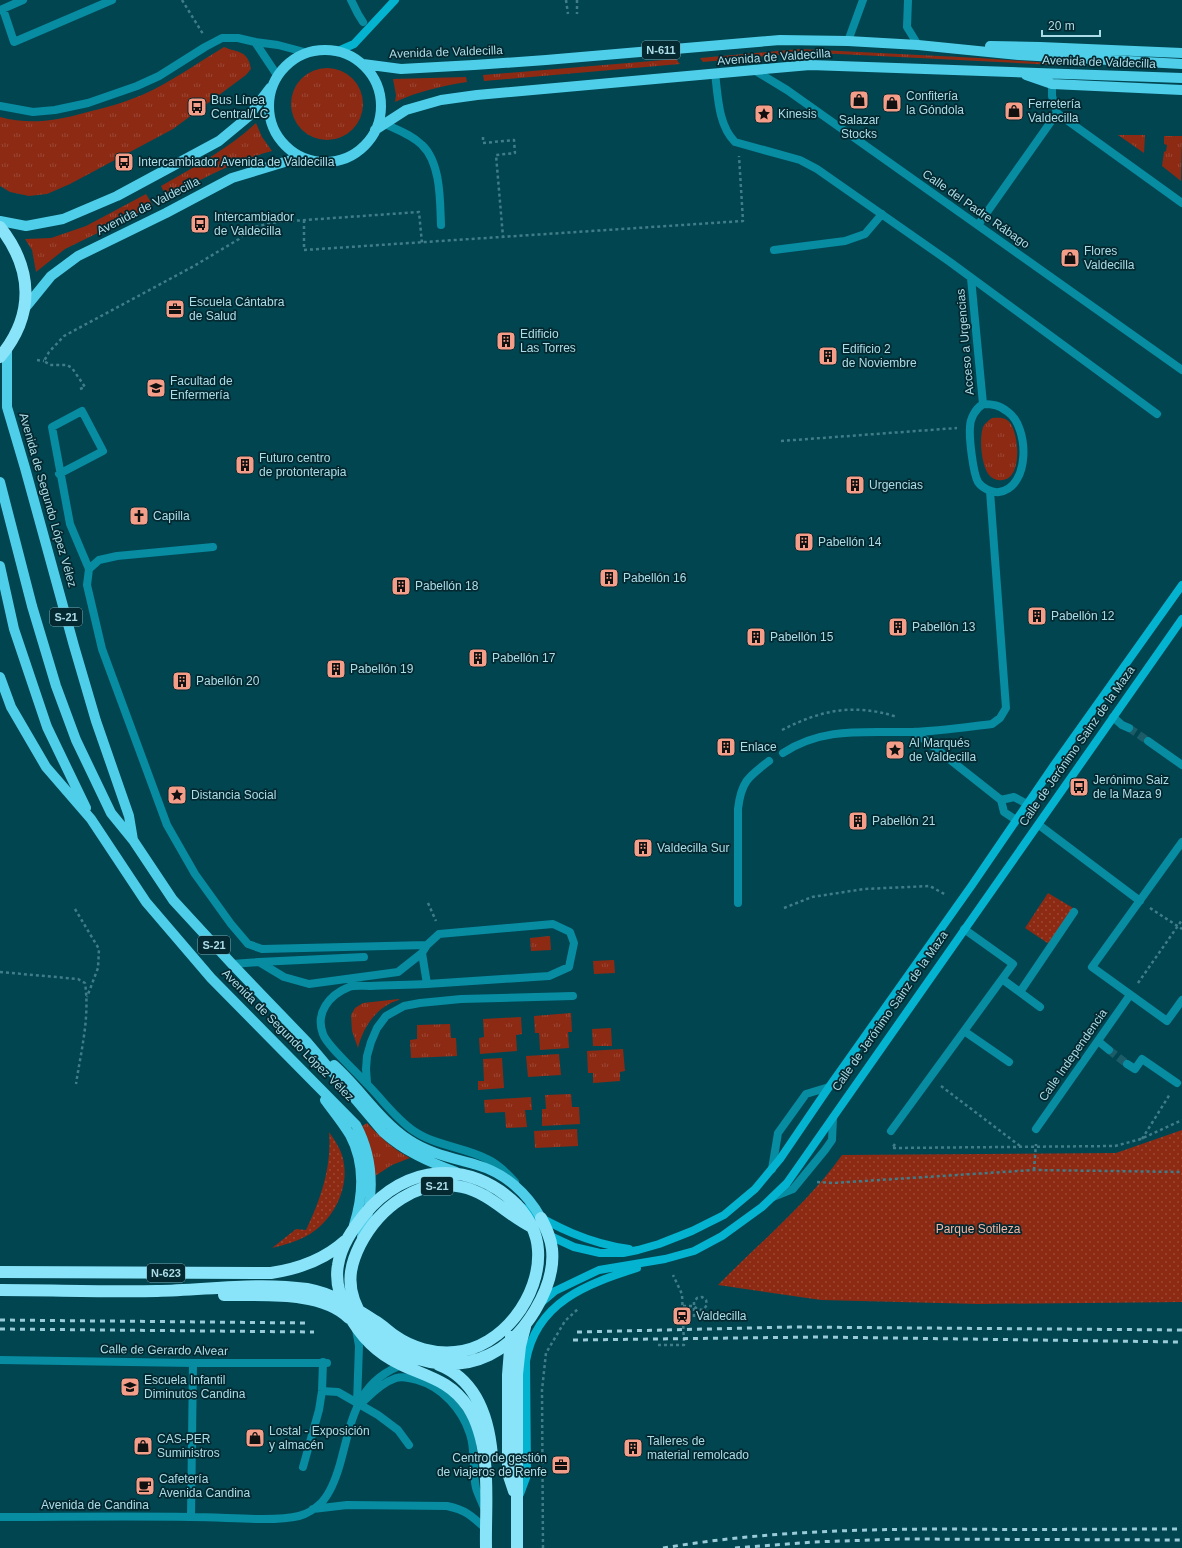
<svg xmlns="http://www.w3.org/2000/svg" width="1182" height="1548" font-family="Arial,sans-serif">
	<style>
		.grass { fill: url(#grass-tufts) }
		.park { fill: url(#park-dots) }
		.lines { fill: none; stroke-linecap: round; stroke-linejoin: round }
		.street-tunnel { stroke: #1b5c68; stroke-width: 8; stroke-dasharray: 8 4; stroke-linecap: butt }
		.path { stroke: #417d89; stroke-width: 2.5; stroke-dasharray: 3 3; stroke-linecap: butt }
		.lane { stroke: #078ca2; stroke-width: 8 }
		.street { stroke: #078ca2; stroke-width: 8 }
		.secondary { stroke: #04b3d0; stroke-width: 8 }
		.primary { stroke: #4fcee9; stroke-width: 10 }
		.highway { stroke: #8ae4f9; stroke-width: 12 }
		.rail { stroke: #99ccd8; stroke-width: 3; stroke-dasharray: 5 5; stroke-linecap: butt }
		.labels { text-anchor: middle; dominant-baseline: central; stroke-width: 3.5; stroke-linejoin: round; paint-order: stroke }
		.shield { fill: #042930; stroke: #7aa6b1; stroke-width: 1 }
		.shield-label { font-size: 11px; font-weight: bold; fill: #acdce8 }
		.street-label { font-size: 12px; fill: #acdce8; stroke: #042930 }
		.poi-label { font-size: 12px; fill: #acdce8; stroke: #042930; text-anchor: start }
		.park-label { font-size: 12px; fill: #f6b5a5; stroke: #042930 }
	</style>
	<defs>
		<pattern id="grass-tufts" width="24" height="20" patternUnits="userSpaceOnUse"><rect width="24" height="20" fill="#8d2a13"/><path d="M3 7l-1-3M5 7V3M7 7l1-3M15 17l-1-3M17 17v-4M19 17l1-3" fill="none" stroke="#9a4835"/></pattern>
		<pattern id="park-dots" width="8" height="8" patternUnits="userSpaceOnUse"><rect width="8" height="8" fill="#8d2a13"/><path d="M2 2h.1M6 6h.1" fill="none" stroke="#9a4835" stroke-width="1.8" stroke-linecap="round"/></pattern>
	</defs>
	<rect width="100%" height="100%" fill="#014551"/>
	<!-- grass -->
	<path class="grass" d="M224,47c14,6 24,3 27,22l-5,6 -73,54 -103,55 -23,10 -18,2 -19,-4 -10,-6v-69c29,8 55,4 84,-4 20,-5 39,-10 58,-18 29,-13 54,-31 82,-48z
		M800,49l179,9 99,7 -3,1 -256,-13h-19l-97,9 -3,-4z
		M676,59l4,5 -196,17 -1,-6z
		M291 104a36 36 0 1 1 72 0a36 36 0 1 1-72 0Z
		M466,77l1,5c-25,4 -48,9 -72,20l1,-7 -3,-16z
		M256,123l6,14 10,14c-37,10 -71,28 -105,47l-6,-12c33,-19 67,-37 95,-63z
		M1118,135h27l-1,18z
		M1164,136h18l-1,45 -19,-15 2,-14 2,-1 1,-6 -3,-1z
		M146,194l7,12 -88,43 -29,23 -4,-22 -7,-11 26,-1 35,-12z
		M992,418c5,0 10,-1 15,2 12,7 17,59 -5,60 -4,1 -8,-1 -11,-3 -10,-8 -12,-39 -8,-50 2,-4 5,-6 9,-9z
		M550,936l1,14 -20,1 -1,-13z
		M614,960l1,13 -21,1 -1,-13z
		M399,999v1c-22,6 -36,27 -41,48l-6,-17 -1,-16 4,-7 8,-5z
		M571,1013l1,19h-4l1,16 -29,2 -1,-17h-4l-1,-17z
		M521,1017l1,17 -6,1 1,16 -37,3 -1,-16 5,-1 -1,-18z
		M450,1024l1,14h5l1,18 -46,2 -1,-18 7,-1v-14z
		M611,1028l1,18h-19l-1,-17z
		M623,1049l2,22 -5,1v9l-27,2v-10h-5l-1,-22z
		M559,1054l2,21 -33,2 -2,-21z
		M502,1058l2,30 -26,2v-9h6l-1,-22z
		M571,1094l1,13h7l1,17 -38,2v-17h4l-1,-14z
		M531,1097l1,13h-7l2,17 -21,1 -1,-16 -20,1 -1,-13z
		M367,1123c13,14 26,26 43,35l-18,7 -17,11 -6,-34 -7,-16z
		M577,1129l1,17 -43,2 -1,-17z"/>
	<!-- park -->
	<path class="park" d="M1048,893l25,15 -24,36 -24,-16z
		M1182,1130v172l-204,2 -157,-4 -103,-15c42,-43 89,-81 124,-130l274,-2z
		M329,1132c6,9 12,17 14,27 7,28 -9,60 -33,75 -12,7 -25,11 -38,14l24,-19 10,1c15,-31 26,-64 23,-98z"/>
	<g class="lines">
		<!-- street-tunnel -->
		<path class="street-tunnel" d="M1129,728l19,13
			M1109,1050l18,14"/>
		<!-- path -->
		<path class="path" d="M182,0l21,34
			M566,0l2,14
			M577,0v14
			M483,137v6l31,-3 1,13 -19,2 7,82
			M304,220v30l439,-29 -4,-65
			M37,360l7,1
			M80,389l5,-2 -13,-19 -5,-3h-17l-6,-4 5,-9 15,-16 130,-70 45,-27 11,-11 27,-6 142,-10 3,31
			M781,441l176,-13
			M782,730c39,-20 72,-27 115,-13
			M428,903l8,18
			M784,908l28,-11 52,-8 66,-3 16,9
			M1150,908l32,21
			M75,909l24,40 -1,19 -11,29
			M0,972l78,7 7,4c5,34 -4,68 -9,101
			M1138,983l44,-63
			M941,1086l79,60
			M1142,1139l28,-45
			M895,1144l-3,4 223,-2 26,-7 41,-19
			M1034,1170l2,-26
			M817,1182l16,1 201,-13 148,2
			M683,1306h11l3,3 6,1 4,-5 -1,-5 -4,-3 -5,1 -3,4v18
			M658,1345h26l-2,-51 -9,-19
			M543,1548l-1,-158 4,-37 19,-32 14,-13"/>
		<!-- lane -->
		<path class="lane" d="M908,0l-1,27 11,18
			M3,9l11,33 98,-42
			M0,10l23,-10
			M848,41l15,-41
			M715,73c3,23 3,52 20,69l65,18 17,9 133,93 207,152
			M385,124c13,6 27,11 37,21 19,18 18,56 19,80
			M774,250l71,-9 20,-7 17,-20
			M971,278l12,126
			M983,404c9,0 17,1 25,8 21,15 23,75 -9,80 -7,1 -17,-4 -21,-10 -5,-9 -9,-44 -8,-55 0,-8 5,-18 13,-23z
			M59,474l44,-23 -21,-40 -30,16 18,97 19,45
			M213,547l-96,9 -18,4 -10,9 -2,16 15,64 65,176 28,49 36,50 17,20 14,5 165,-4
			M915,732l86,68 3,12 12,8
			M783,753c41,-27 84,-20 130,-21 26,-1 53,-5 79,-8l8,-6 6,-10 -16,-217
			M1001,800l13,-3 13,7
			M738,903v-94c3,-27 10,-32 31,-48
			M553,924l17,8 4,11 -5,24 -20,9 -122,8 -5,-31 5,-8 12,-11z
			M259,962l105,-5
			M232,964l27,-2 25,15 25,7 89,-12 24,-19
			M427,984c-19,1 -38,1 -57,2 -7,0 -15,-1 -21,1 -20,8 -34,26 -26,47 4,12 35,39 44,50 16,16 28,34 47,47 22,15 50,16 73,28 11,5 20,14 28,23
			M367,1083l-1,-14 1,-13 4,-14 6,-14 9,-12 18,-10 16,-3 41,-4 112,-3
			M772,1169l6,-36 28,-39 23,-7
			M773,1197l20,-8 32,-39 7,-10 1,-22
			M322,1391l16,1 40,23 20,15 11,15
			M303,1467l16,-57 3,-19 1,-29"/>
		<!-- street -->
		<path class="street" d="M351,0l7,14 5,8
			M255,42l22,33
			M754,70l33,20 395,280
			M1052,84v12l5,17 125,90
			M0,106l33,6 22,-2 33,-7 49,-17 22,-10 46,-29 17,-9h16l17,4 23,3 30,8
			M978,225l79,-112
			M1113,717l9,8 7,3
			M1148,741l34,24
			M1039,825l101,76
			M1182,842l-90,125 75,54 15,-21
			M1002,979l38,28
			M1020,992l54,-80
			M964,1031l45,31
			M1098,1041l11,9
			M1127,1064l8,5 7,-10 35,24
			M1036,1129l94,-134
			M891,1131l122,-167 -49,-35
			M356,1329l3,17 -2,57
			M0,1360l193,3h134
			M359,1405c12,-10 22,-22 37,-27 7,-2 14,0 21,2 25,7 45,29 53,54 6,18 2,37 6,54 2,7 6,14 8,20
			M313,1509l34,-4 100,1c19,4 25,10 39,23
			M0,1517c63,0 127,-1 190,0 24,0 49,2 73,2 12,0 24,0 36,-3 8,-2 17,-8 23,-14 9,-10 14,-24 18,-38 12,-43 16,-84 65,-100
			M191,1517l2,-154"/>
		<!-- secondary -->
		<path class="secondary" d="M338,51l16,-7 41,-44
			M520,1206c36,21 67,37 109,43
			M548,1235l26,12 26,6h23l15,-3 21,-6 33,-13 32,-16 31,-26 25,-30 49,-72 143,-202 82,-120 128,-180
			M542,1302l13,-11 44,-21 66,-11 29,-8 28,-15 40,-29 25,-24 395,-564
			M520,1494l7,-19 -1,-114c10,-59 61,-77 111,-93"/>
		<!-- primary -->
		<path class="primary" d="M990,46l50,1 142,6
			M269 106a56 56 0 1 1 112 0a56 56 0 1 1-112 0Z
			M363,64l38,5 73,-4 72,-5 234,-20 68,1 70,4 101,10 163,9
			M1026,75l26,9 130,6
			M375,130l31,-20 35,-10 36,-5 333,-30 372,13
			M0,221l26,5 37,-7 54,-23 102,-55 29,-24 22,-29
			M25,308l26,-32 27,-20 88,-43 66,-35 69,-21
			M7,348v59l18,61 49,178 22,75 33,95 4,24
			M0,482l32,124 24,80 20,54 35,73 22,27 40,60 59,64 75,78 76,90c21,19 46,30 73,40
			M0,566l14,63 33,98 39,81
			M0,677l11,30 35,60 45,52 55,83 65,76 145,147c19,35 18,74 6,112
			M334,1065c27,24 45,55 75,75 21,14 44,18 68,25 28,8 50,28 64,53
			M325,1100c8,11 18,23 25,35 15,28 13,61 4,90"/>
		<!-- highway -->
		<path class="highway" d="M0,227c33,42 35,88 0,130
			M532,1227c-25,-12 -42,-34 -70,-40 -44,-10 -83,21 -102,58 -9,18 -13,35 -6,55 19,52 85,79 135,55 35,-16 67,-68 63,-106 -1,-11 -6,-21 -11,-31
			M0,1272l271,1c27,-4 53,-13 74,-32
			M0,1290c52,0 105,2 157,1 50,-1 101,-9 150,-2 24,4 48,19 68,32 7,4 13,10 20,15 17,12 39,18 60,16 47,-4 86,-56 83,-102 -1,-17 -10,-33 -21,-45 -47,-47 -112,-41 -153,10 -12,15 -23,31 -26,50 -3,16 2,33 10,48 12,23 28,40 52,51 27,13 50,16 68,43 25,39 17,96 18,141
			M224,1295c37,1 97,-5 125,23
			M511,1337l-3,38v98l6,18
			M439,1365c38,15 50,54 53,91
			M517,1548v-174l3,-28 5,-19"/>
		<!-- rail -->
		<path class="rail" d="M0,1320l308,3
			M0,1329l314,3
			M577,1332l216,-5 389,3
			M573,1340l246,-3 363,5
			M663,1548c96,-16 192,-19 289,-19 77,1 153,0 230,0
			M735,1548l78,-6 88,-3 281,1"/>
	</g>
	<!-- icons -->
	<defs>
		<symbol id="shop-square" viewBox="-11 -11 22 22"><rect x="-9" y="-9" width="18" height="18" rx="4" fill="#f49e89" stroke="#042930"/><path d="M-5-2.5h2.3a2.7 3.5 0 0 1 5.4 0H5L5.5 6h-11ZM-1.5-2.5h3a1.5 2.3 0 0 0-3 0Z" fill="#111"/></symbol>
		<symbol id="bus-square" viewBox="-11 -11 22 22"><rect x="-9" y="-9" width="18" height="18" rx="4" fill="#f49e89" stroke="#042930"/><path d="M-5-6H5V4H4V6H2V4H-2V6H-4V4H-5ZM-3.5-4V0h7V-4ZM-3.5 1.2v1.5H-2V1.2ZM2 1.2v1.5H3.5V1.2Z" fill="#111"/></symbol>
		<symbol id="sight-square" viewBox="-11 -11 22 22"><rect x="-9" y="-9" width="18" height="18" rx="4" fill="#f49e89" stroke="#042930"/><path d="M0-6L1.8-2.2L6-1.7L2.9 1.2L3.7 5.4L0 3.3L-3.7 5.4L-2.9 1.2L-6-1.7L-1.8-2.2Z" fill="#111"/></symbol>
		<symbol id="office-square" viewBox="-11 -11 22 22"><rect x="-9" y="-9" width="18" height="18" rx="4" fill="#f49e89" stroke="#042930"/><path d="M-6-3h4V-5.5h4V-3h4V5H-6ZM-1-4.5V-3h2v-1.5ZM-6 0V1H6V0Z" fill="#111"/></symbol>
		<symbol id="building-square" viewBox="-11 -11 22 22"><rect x="-9" y="-9" width="18" height="18" rx="4" fill="#f49e89" stroke="#042930"/><path d="M-4-6H4V6H1V3H-1V6H-4ZM-2.5-4.3h1.7v1.8h-1.7ZM.8-4.3h1.7v1.8H.8ZM-2.5-1h1.7V.8h-1.7ZM.8-1h1.7V.8H.8Z" fill="#111"/></symbol>
		<symbol id="university-square" viewBox="-11 -11 22 22"><rect x="-9" y="-9" width="18" height="18" rx="4" fill="#f49e89" stroke="#042930"/><path d="M0-5L7-2L0 1L-7-2ZM-4 1L0 2.5L4 1V4Q0 6-4 4Z" fill="#111"/></symbol>
		<symbol id="church-square" viewBox="-11 -11 22 22"><rect x="-9" y="-9" width="18" height="18" rx="4" fill="#f49e89" stroke="#042930"/><path d="M-1.2-6h2.4v3.5h3.3v2.4h-3.3V6h-2.4V-.1h-3.3v-2.4h3.3Z" fill="#111"/></symbol>
		<symbol id="station-square" viewBox="-11 -11 22 22"><rect x="-9" y="-9" width="18" height="18" rx="4" fill="#f49e89" stroke="#042930"/><path d="M-3-6H3Q5-6 5-4V2Q5 4 3 4L4.5 6H3L1.5 4h-3L-3 6H-4.5L-3 4Q-5 4-5 2V-4Q-5-6-3-6ZM-3.5-4v3h7v-3ZM-3.5 1v1.5H-2V1ZM2 1v1.5H3.5V1Z" fill="#111"/></symbol>
		<symbol id="school-square" viewBox="-11 -11 22 22"><rect x="-9" y="-9" width="18" height="18" rx="4" fill="#f49e89" stroke="#042930"/><path d="M0-5L7-2L0 1L-7-2ZM-4 1L0 2.5L4 1V4Q0 6-4 4Z" fill="#111"/></symbol>
		<symbol id="cafe-square" viewBox="-11 -11 22 22"><rect x="-9" y="-9" width="18" height="18" rx="4" fill="#f49e89" stroke="#042930"/><path d="M-5.5-4.5H6V0H3Q3 3.5 0 3.5H-2.5Q-5.5 3.5-5.5 0ZM3-3.2v2h1.7v-2ZM-6 4.5H4V6H-6Z" fill="#111"/></symbol>
	</defs>
	<g fill-rule="evenodd">
		<use href="#shop-square" x="848" y="89" width="22" height="22"/>
		<use href="#shop-square" x="881" y="92" width="22" height="22"/>
		<use href="#bus-square" x="186" y="96" width="22" height="22"/>
		<use href="#shop-square" x="1003" y="100" width="22" height="22"/>
		<use href="#sight-square" x="753" y="103" width="22" height="22"/>
		<use href="#bus-square" x="113" y="151" width="22" height="22"/>
		<use href="#bus-square" x="189" y="213" width="22" height="22"/>
		<use href="#shop-square" x="1059" y="247" width="22" height="22"/>
		<use href="#office-square" x="164" y="298" width="22" height="22"/>
		<use href="#building-square" x="495" y="330" width="22" height="22"/>
		<use href="#building-square" x="817" y="345" width="22" height="22"/>
		<use href="#university-square" x="145" y="377" width="22" height="22"/>
		<use href="#building-square" x="234" y="454" width="22" height="22"/>
		<use href="#building-square" x="844" y="474" width="22" height="22"/>
		<use href="#church-square" x="128" y="505" width="22" height="22"/>
		<use href="#building-square" x="793" y="531" width="22" height="22"/>
		<use href="#building-square" x="598" y="567" width="22" height="22"/>
		<use href="#building-square" x="390" y="575" width="22" height="22"/>
		<use href="#building-square" x="1026" y="605" width="22" height="22"/>
		<use href="#building-square" x="887" y="616" width="22" height="22"/>
		<use href="#building-square" x="745" y="626" width="22" height="22"/>
		<use href="#building-square" x="467" y="647" width="22" height="22"/>
		<use href="#building-square" x="325" y="658" width="22" height="22"/>
		<use href="#building-square" x="171" y="670" width="22" height="22"/>
		<use href="#building-square" x="715" y="736" width="22" height="22"/>
		<use href="#sight-square" x="884" y="739" width="22" height="22"/>
		<use href="#bus-square" x="1068" y="776" width="22" height="22"/>
		<use href="#sight-square" x="166" y="784" width="22" height="22"/>
		<use href="#building-square" x="847" y="810" width="22" height="22"/>
		<use href="#building-square" x="632" y="837" width="22" height="22"/>
		<use href="#station-square" x="671" y="1305" width="22" height="22"/>
		<use href="#school-square" x="119" y="1376" width="22" height="22"/>
		<use href="#shop-square" x="244" y="1427" width="22" height="22"/>
		<use href="#shop-square" x="132" y="1435" width="22" height="22"/>
		<use href="#building-square" x="622" y="1437" width="22" height="22"/>
		<use href="#office-square" x="550" y="1454" width="22" height="22"/>
		<use href="#cafe-square" x="134" y="1475" width="22" height="22"/>
	</g>
	<g class="labels">
		<!-- shield labels -->
		<g class="shield">
			<rect x="642" y="41" width="38" height="18" rx="3"/>
			<rect x="50" y="608" width="32" height="18" rx="3"/>
			<rect x="198" y="936" width="32" height="18" rx="3"/>
			<rect x="421" y="1177" width="32" height="18" rx="3"/>
			<rect x="147" y="1264" width="38" height="18" rx="3"/>
		</g>
		<g class="shield-label">
			<text x="661" y="50">N-611</text>
			<text x="66" y="617">S-21</text>
			<text x="214" y="945">S-21</text>
			<text x="437" y="1186">S-21</text>
			<text x="166" y="1273">N-623</text>
		</g>
		<!-- street labels -->
		<g class="street-label">
			<text transform="translate(446 52) rotate(-2)">Avenida de Valdecilla</text>
			<text transform="translate(774 57) rotate(-4)">Avenida de Valdecilla</text>
			<text transform="translate(1099 62) rotate(2)">Avenida de Valdecilla</text>
			<text transform="translate(148 206) rotate(-27)">Avenida de Valdecilla</text>
			<text transform="translate(976 209) rotate(35)">Calle del Padre Rábago</text>
			<text transform="translate(965 342) rotate(-95)">Acceso a Urgencias</text>
			<text transform="translate(48 500) rotate(74)">Avenida de Segundo López Vélez</text>
			<text transform="translate(1077 746) rotate(-55)">Calle de Jerónimo Sainz de la Maza</text>
			<text transform="translate(890 1011) rotate(-55)">Calle de Jerónimo Sainz de la Maza</text>
			<text transform="translate(288 1035) rotate(45)">Avenida de Segundo López Vélez</text>
			<text transform="translate(1073 1055) rotate(-55)">Calle Independencia</text>
			<text transform="translate(164 1350) rotate(1)">Calle de Gerardo Alvear</text>
			<text x="95" y="1505">Avenida de Candina</text>
		</g>
		<!-- poi labels -->
		<g class="poi-label">
			<text x="906" y="96">Confitería<tspan x="906" dy="14">la Góndola</tspan></text>
			<text x="211" y="100">Bus Línea<tspan x="211" dy="14">Central/LC</tspan></text>
			<text x="1028" y="104">Ferretería<tspan x="1028" dy="14">Valdecilla</tspan></text>
			<text x="778" y="114">Kinesis</text>
			<text x="859" y="120" text-anchor="middle">Salazar<tspan x="859" dy="14">Stocks</tspan></text>
			<text x="138" y="162">Intercambiador Avenida de Valdecilla</text>
			<text x="214" y="217">Intercambiador<tspan x="214" dy="14">de Valdecilla</tspan></text>
			<text x="1084" y="251">Flores<tspan x="1084" dy="14">Valdecilla</tspan></text>
			<text x="189" y="302">Escuela Cántabra<tspan x="189" dy="14">de Salud</tspan></text>
			<text x="520" y="334">Edificio<tspan x="520" dy="14">Las Torres</tspan></text>
			<text x="842" y="349">Edificio 2<tspan x="842" dy="14">de Noviembre</tspan></text>
			<text x="170" y="381">Facultad de<tspan x="170" dy="14">Enfermería</tspan></text>
			<text x="259" y="458">Futuro centro<tspan x="259" dy="14">de protonterapia</tspan></text>
			<text x="869" y="485">Urgencias</text>
			<text x="153" y="516">Capilla</text>
			<text x="818" y="542">Pabellón 14</text>
			<text x="623" y="578">Pabellón 16</text>
			<text x="415" y="586">Pabellón 18</text>
			<text x="1051" y="616">Pabellón 12</text>
			<text x="912" y="627">Pabellón 13</text>
			<text x="770" y="637">Pabellón 15</text>
			<text x="492" y="658">Pabellón 17</text>
			<text x="350" y="669">Pabellón 19</text>
			<text x="196" y="681">Pabellón 20</text>
			<text x="909" y="743">Al Marqués<tspan x="909" dy="14">de Valdecilla</tspan></text>
			<text x="740" y="747">Enlace</text>
			<text x="1093" y="780">Jerónimo Saiz<tspan x="1093" dy="14">de la Maza 9</tspan></text>
			<text x="191" y="795">Distancia Social</text>
			<text x="872" y="821">Pabellón 21</text>
			<text x="657" y="848">Valdecilla Sur</text>
			<text x="696" y="1316">Valdecilla</text>
			<text x="144" y="1380">Escuela Infantil<tspan x="144" dy="14">Diminutos Candina</tspan></text>
			<text x="269" y="1431">Lostal - Exposición<tspan x="269" dy="14">y almacén</tspan></text>
			<text x="157" y="1439">CAS-PER<tspan x="157" dy="14">Suministros</tspan></text>
			<text x="647" y="1441">Talleres de<tspan x="647" dy="14">material remolcado</tspan></text>
			<text x="547" y="1458" text-anchor="end">Centro de gestión<tspan x="547" dy="14">de viajeros de Renfe</tspan></text>
			<text x="159" y="1479">Cafetería<tspan x="159" dy="14">Avenida Candina</tspan></text>
		</g>
		<!-- park labels -->
		<g class="park-label">
			<text x="978" y="1229">Parque Sotileza</text>
		</g>
	</g>
	<!-- scale -->
	<path d="M1042 30v6h58v-6" fill="none" stroke="#acdce8" stroke-width="2"/>
	<text x="1048" y="30" font-size="12" fill="#acdce8" stroke="#042930" stroke-width="3" paint-order="stroke">20 m</text>
</svg>
